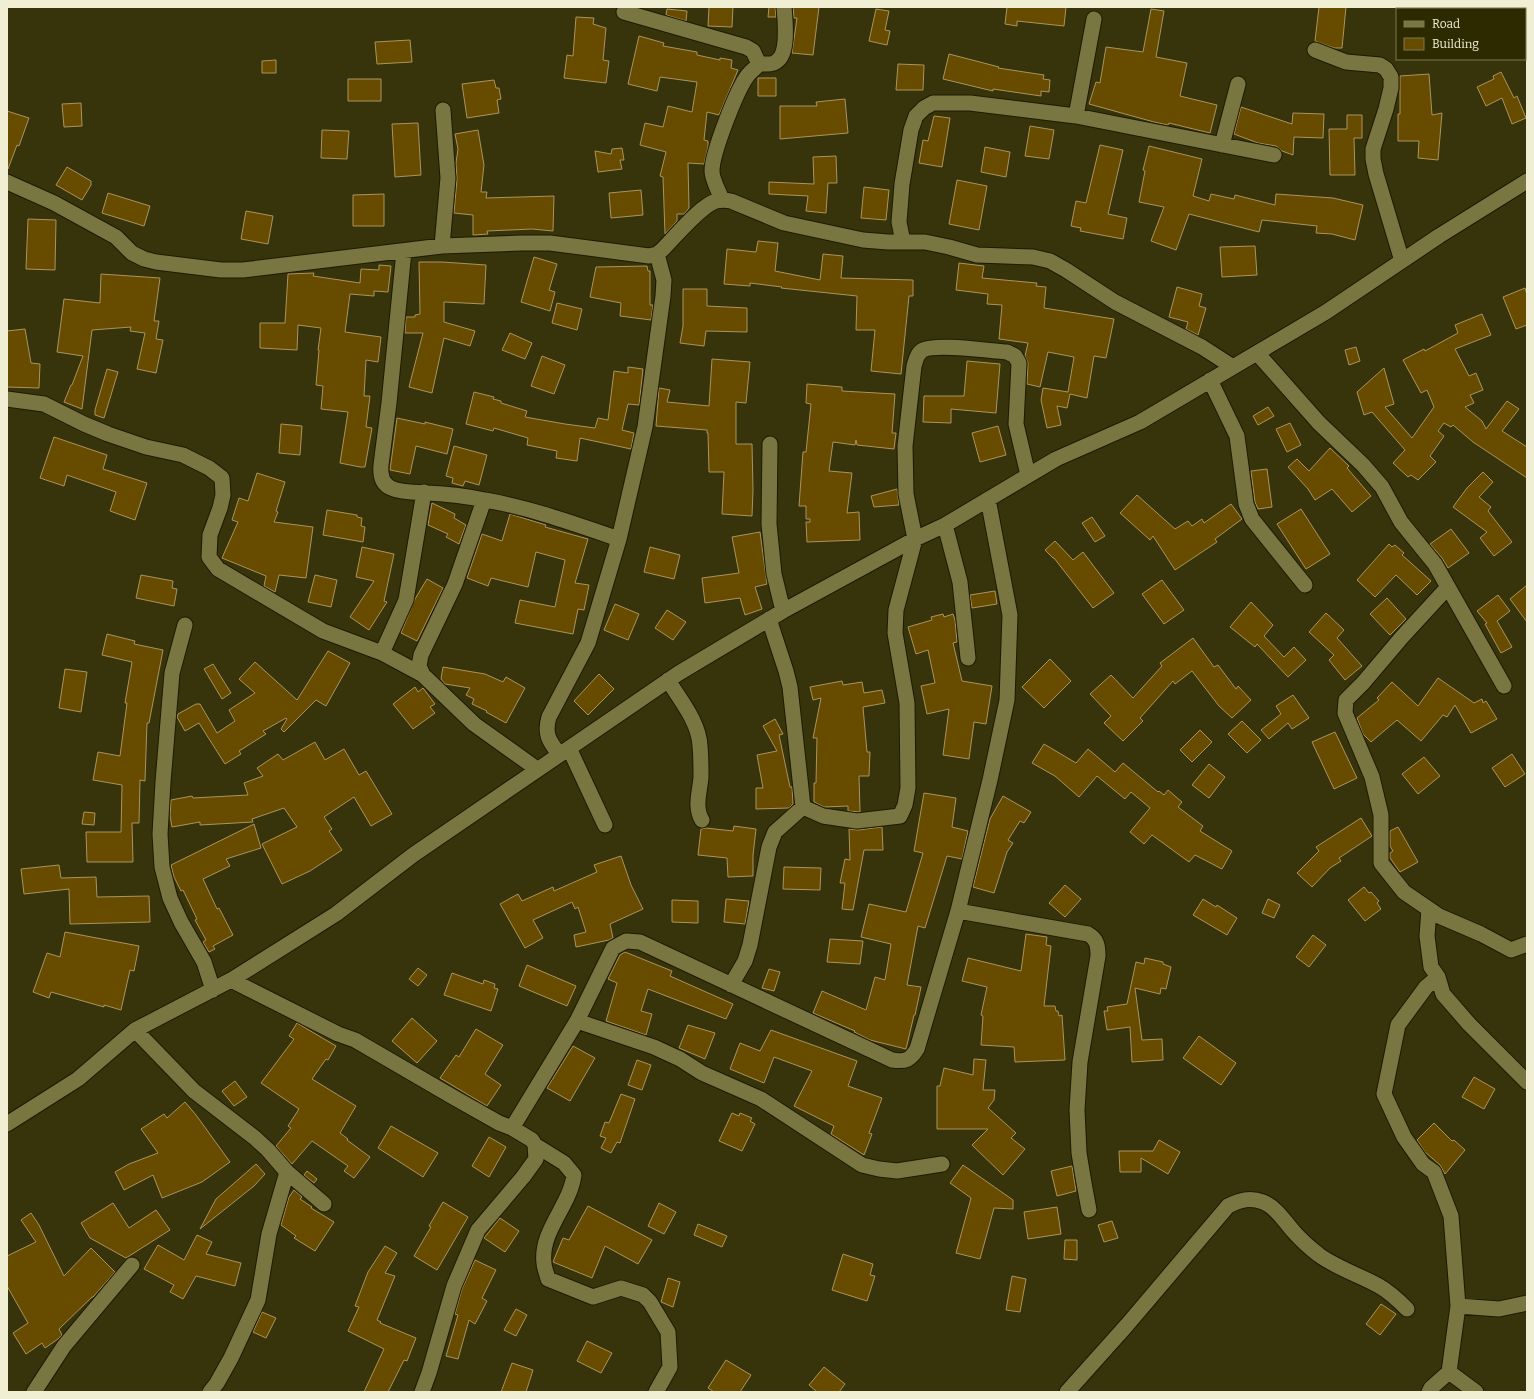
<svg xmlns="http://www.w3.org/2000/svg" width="1534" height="1399" font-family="Bitter,serif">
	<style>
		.building { fill: #674c00; stroke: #aa9360 }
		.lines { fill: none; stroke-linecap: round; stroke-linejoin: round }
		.minor-casing { stroke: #1d1b01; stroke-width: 17 }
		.minor { stroke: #7a7642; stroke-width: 15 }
	</style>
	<rect width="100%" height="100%" fill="#37340b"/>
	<!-- building -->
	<path class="building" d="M709,7h24l-1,20 -24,-1z
		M769,7h6l1,10h-8z
		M793,7h26l-6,48 -21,-2 5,-35h-3z
		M1007,7h59l-2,19 -47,-5v5l-12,-2z
		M1319,7h27l-4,41h-8l-19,-7z
		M667,9l20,2 -1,10 -20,-6z
		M876,9l13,2 -4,19 5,1 -3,14 -18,-4z
		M1151,9l13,2 -8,46 31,6 -7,33 37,9 -7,28 -41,-10 -1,2 -14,-3 -65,-18 7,-22 4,1 6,-36 37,5z
		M576,17l18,1 -1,6 13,4 -3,32 6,1 -3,22 -42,-5 3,-23 6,1z
		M639,36l25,7 -1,3 34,6v3l23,5v-2l12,2 -1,8 7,2 -19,45 -12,-3 -3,28 4,1v6l-4,17 -16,-1 1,45 -5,6h-7v7l-12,13 -2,-57 -3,-1 6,-24 -26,-7 5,-22 18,4 5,-21 24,6 5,-30 -37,-5 -3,14 -29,-7z
		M410,40l2,22 -35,2 -2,-22z
		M949,54l50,13 -1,1 46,7 -1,4 7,1 -1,12 -8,-1v5l-48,-7v2l-50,-12z
		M276,60v13h-14v-12z
		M898,64l26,1 -1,25h-27z
		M1501,72l13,26 3,-2 9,22 -14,6 -10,-26 -16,8 -9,-19 17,-8 -1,-3z
		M1429,74l3,41 10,-2 -4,47 -20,-2 1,-17h-21v-27h2v-38z
		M758,78h18v18h-18z
		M348,79h33v22h-33z
		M494,80l2,8h3l2,11 -4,1 2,13 -32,5 -5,-34z
		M845,99l3,34 -68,6v-33h37l-1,-4z
		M81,103l1,23 -18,1 -2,-23z
		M1241,107l51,17 1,-11 31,1 -1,24 -29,-1 -1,18 -11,-4 -6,-5 -18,-3 -24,-9z
		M7,111l22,7 -10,28 -2,-1 -9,24h-1z
		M1347,115h15v23h-8l1,37h-25l-1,-46h18z
		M934,116l16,2 -8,49 -23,-4 4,-23 5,1z
		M418,123l3,52 -26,2 -3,-53z
		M1030,126l24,4 -5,29 -24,-3z
		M322,130l27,1 -2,28 -26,-1z
		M478,130l6,35 -3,27h6l-1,6 68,-2 -1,35 -21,-2 -45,2 1,3 -15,1v-20l-19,-2 3,-34 -1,-16 2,-14 -3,-15z
		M1100,145l23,5 -15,64 19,4 -4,21 -43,-8 1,-3 -10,-2 5,-25 10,2z
		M1149,146l53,13 -9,37 16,5 2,-7 23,5 1,-4 40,10 1,-11 57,4 30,7 -8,35 -23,-6 -16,-1 1,-7 -55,-6 -3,12 -70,-18 -13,36 -25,-9 13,-34 -25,-5 6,-31 -2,-1z
		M985,147l25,5 -4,25 -25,-5z
		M622,148l2,12h-4l2,9 -24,3 -3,-21 16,3 1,-5z
		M836,156l1,27h-9l-2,30 -20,-2 2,-15 -39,-2v-12l45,2 -1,-27z
		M67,167l24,14v4l-9,15 -26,-15z
		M957,180l30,6 -8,44 -30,-6z
		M864,187l25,3 -3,30 -25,-2z
		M641,190l2,25 -32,3 -2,-25z
		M108,193l42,13 -6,20 -42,-13z
		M384,194v32h-31v-31z
		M246,211l27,5 -5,28 -27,-5z
		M28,219l28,1 -1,50 -29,-1z
		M758,241l20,2 -3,28 45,9 3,-26 20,2 -2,22 72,2v16h-4l-8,78 -30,-3 4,-41h-19l1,-34 -76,-8 1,-1 -32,-4v3l-26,-2 3,-35 29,3z
		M1255,246l2,29 -35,2 -2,-30z
		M534,257l23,7 -8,26 6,2 -5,19 -29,-9z
		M419,262h23l44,3 -2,39 -40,-2v20l31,9 -5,15 -26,-8 -12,55 -23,-6 14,-54h-18l1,-16h9v-2l5,-1z
		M959,263l25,3 -2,12 55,5 -1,3 10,1 -2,21 70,11 -8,39 -12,-2 -7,42 -17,-4 -3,14 -10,-2 4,19 -14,3 -6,-28 2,-12 25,4 6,-35 -26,-5 -8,35 -13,-3 1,-21 -3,-7 3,-13 -29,-4 3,-34 -15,-1 1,-10 -32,-4z
		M379,265l12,1 -3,26 -14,-1v5l-24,-2 -5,38 36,5 -3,25 -12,-2 -2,36h6l-4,31 6,1 -7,39h-5l-20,-4 8,-51 -27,-3 2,-23 -7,-1 3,-35h-1l3,-22 -23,-3 -1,25 -37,-2v-25h25l3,-49 26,-1 -1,3 47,7 1,-14 18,1z
		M647,266l1,5h2v34h3l-2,15 -31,-4 1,-13 -31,-6 6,-30z
		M101,274l59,4 -6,43h5l-3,18 7,1 -7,33 -19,-4 8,-36 -15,-2 1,-4 -39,3 -10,79 -18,-7 7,-17h1l11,-29 -26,-4 7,-53 36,4z
		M1177,287l25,7 -3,12 7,2 -8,27 -12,-6 2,-7 -19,-5z
		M1525,288l2,7v30l-11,4 -13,-32z
		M683,289h24v17l40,2v24l-41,-1 -2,15 -24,-3 3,-17z
		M557,303l25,6 -5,21 -25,-7z
		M1482,314l9,21 -36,14 14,27 7,-3 7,17 -13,5 4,8 -9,4 17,14 4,8 21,-28 12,8 -17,22 25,16v31l-54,-36 -20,-17 -2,2 -7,-4 -6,8 6,5 -14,20 6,6 -18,18 -7,-5 -3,2 -15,-14 12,-13 -33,-38 -8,3 -7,-23 27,-24 10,36 -9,3 27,31 22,-31 -7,-17 -6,3 -18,-33 21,-11 1,2 33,-18 -3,-8z
		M25,329l6,34 9,1 -1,24 -32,-1v-56z
		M510,333l22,10 -7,16 -23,-9z
		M1356,347l4,14 -11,4 -4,-15z
		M542,356l23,9 -11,29 -23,-8z
		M712,359l38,3 -4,41 -10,-1v42h16l1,46 -1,26 -30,-2 2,-42h-15l-1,-39h-1v-3l-51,-4 3,-38 11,2 -3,12 42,4z
		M967,361l33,3 -4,49 -45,-4v14l-28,-1 1,-26h40z
		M628,367l15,2 -4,36 -11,-1 -6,26 12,3 -3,16 -51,-11 -3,23 -21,-3 1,-7 -30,-6 1,-7 -34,-10 -1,3 -27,-7 8,-32 20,5 -1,2 8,2v2l26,8 -2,6 40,7 30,4 3,-10 10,2 6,-49 14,2z
		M107,369l11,3 -14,46 -9,-3v-5z
		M807,384l35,3v4l53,3 -3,39h4l-2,16 -37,-4 -1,-5 -1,5 -22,-3 -4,29 23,2 -5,40 12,-1 1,28 -53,2 -1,-20h4v-3h-4v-13h-7l4,-54h3l5,-48 -5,-1z
		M1268,407l6,9 -16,9 -5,-9z
		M397,418l28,6v-2l28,7 -6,25 -31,-8 -6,28 -20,-4z
		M1290,423l11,22 -14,7 -11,-23z
		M281,424l21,2 -2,29 -21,-2z
		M998,426l8,29 -26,7 -8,-29z
		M54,437l53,18 -4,14 44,14 -12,37 -25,-9 6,-19 -49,-17 -3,11 -24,-8z
		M454,446l33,9 -8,30 -14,-4 -2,5 -11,-3 1,-5 -7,-2z
		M1330,448l19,18 -2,2 24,28 -19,16 -20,-23 -17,11 -7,-11 -20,-22 9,-8 12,12z
		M1267,469l5,38 -14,2 -3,-7 -4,-31z
		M1483,472l10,10 -14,15 12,10 -3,4 24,31 -18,14 -14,-18 7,-6 -34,-25 14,-19z
		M257,473l28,9 -9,29 2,1 -4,10 39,5 -7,51 -27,-3 -4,17 -11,-6 2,-10 -44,-18 16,-36 -6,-2 7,-22 9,3z
		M897,489l2,16 -25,2 -3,-11z
		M1137,495l38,34 13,-8 4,5 10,-7 2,4 27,-19 11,15 -27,20 2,3 -42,28 -22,-34 -3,4 -30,-27z
		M432,503l23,11 -1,4 12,7 -7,19 -13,-7 2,-3 -20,-9z
		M1301,509l29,45 -24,15 -29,-45z
		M327,510l30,5v2l5,1 -1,8 4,1 -2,15 -40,-7z
		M510,514l36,11 -1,2 43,12 -13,44 14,2 -5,25 -6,-1 -5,25 -58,-11 5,-23 35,7 10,-47 -29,-8 -8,35 -37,-9 -3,8 -21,-8 15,-44 20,7z
		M1092,517l13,19 -10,6 -13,-19z
		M1451,529l18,24 -21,15 -6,-10 -12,-14z
		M760,532l7,52 -12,3 7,22 -17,6 -5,-17 -35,5 -3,-25 37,-5 -7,-36z
		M1055,541l18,19 10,-8 31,41 -21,15 -39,-50h-1l-8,-8z
		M1389,544l3,3 3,-2 9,8 -2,2 29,26 -14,14 -21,-20 -21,22 -18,-17z
		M362,547l32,7 -10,47 3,1 -18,28 -19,-13 24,-36 -18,-4z
		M650,547l30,8 -6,24 -30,-7z
		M141,575l32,6 -1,7 5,1 -3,17 -38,-8z
		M315,575l22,5 -6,27 -23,-5z
		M427,579l16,9 -26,53 -16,-8 14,-34z
		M1162,580l22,30 -20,14 -22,-30z
		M1527,585v37l-17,-23z
		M995,591l2,13 -25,4 -2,-13z
		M1498,595l12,16 -13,10 15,26 -11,6 -16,-29 2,-1 -10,-12z
		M1387,598l19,21 -16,16 -20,-21z
		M1251,602l22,23 -9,11 20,21 10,-10 12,13 -18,17 -31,-33 -2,3 -25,-20z
		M615,604l24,10 -11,26 -24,-10z
		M667,610l19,12 -13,18 -18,-12z
		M1326,613l18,17 -7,8 25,28 -17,14 -16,-20 5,-5 -25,-23z
		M943,614l1,3 9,-3 2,6 2,22 -4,1 9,38 30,5 -6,38 -12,-2 -5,37 -26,-4 6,-46 -22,5 -6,-28 14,-3 -7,-33 -12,4 -8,-27 24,-7 -1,-3z
		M107,634l28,7 -1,3 29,6 -14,73h-2l-2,58 -5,-1 -1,43h-7l1,39h-46l-1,-30h35l1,-47 -29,-5 5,-28 22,4 7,-53h-2l7,-41 -30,-7z
		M1193,638l21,29 4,-2 18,24 2,-3 13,14 -19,18 -13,-12 -27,-35 -17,13 -2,-3 -33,37 3,3 -20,20 -19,-18 7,-7 -21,-22 21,-19 22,23 29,-32 -2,-3z
		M328,651l22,12 -24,43 -10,-6 -32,32 -3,-3 6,-10 -1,-1 -23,13 3,3 -27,17 2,3 -16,10 -26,-41 -14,8 -8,-14 1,-3 18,-10h4l17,29 18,-12 -6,-11 26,-17 -16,-14 16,-17 42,38z
		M1050,659l21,22 -27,27 -22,-21z
		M213,664l18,29 -9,6 -18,-30z
		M443,667l42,7 18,8 3,-5 19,11 -19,35 -20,-11 1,-1 -15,-7 2,-5 -8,-4 4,-7 -25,-4 -4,-5z
		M65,669l22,3 -6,40 -22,-4z
		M599,674l15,15 -26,26 -14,-14z
		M1438,678l36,25 8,-4 1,4 3,-2 11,18 -26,14 -16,-28 -8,12 -4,-2 -22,26 -24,-21 -26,22 -8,-8 -6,-16 22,-18 -2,-2 15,-16 26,24z
		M842,681l1,4 19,-3 2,11 18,-3 3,13 -22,4 4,45h3l-1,24h-10l1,36 -12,-1v-5l-24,1 -10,-5v-19h2l1,-45h-4l8,-40 -8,2 -3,-13z
		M415,687l3,5 5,-4 12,16 -5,3 5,6 -22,16 -20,-25z
		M1293,695l16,23 -17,11 -4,-6 -19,16 -8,-9 20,-16 -5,-8z
		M775,719l8,15 -4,1 11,52h2l1,17 -4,4 -33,1v-21h7l-6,-33 20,-4 -14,-25z
		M1242,721l19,19 -14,13 -19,-19z
		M1200,730l12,12 -20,20 -12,-12z
		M1335,732l22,46 -23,11 -22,-47z
		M315,742l10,18 19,-11 15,26 7,-4 26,43 -21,12 -17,-29 -30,20 8,12 -3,2 13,19 -32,21 -28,13 -20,-40 35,-17 -13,-19 -32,11 1,3 -53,3v-3l-28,5 -2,-11 1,-16 21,-4 1,2 55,-3 -4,-12 19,-7 -6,-8 21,-14 5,6z
		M1044,744l32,19 12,-14 27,23 8,-9 35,29 1,-1 5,4 4,-5 14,12 -4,5 25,19 -3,5 32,20 -10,18 -27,-14 -6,7 -37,-27 -8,9 -14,-12 20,-24 -19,-16 -6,7 -28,-23 -18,21 -24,-21 -23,-13z
		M1512,754l13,20 -20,13 -13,-19z
		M1424,757l16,19 -22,18 -16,-20z
		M1209,764l16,13 -16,21 -17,-13z
		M924,793l32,5 -4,29 16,4 -6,28 -15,-3 -22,72 -7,-2 -11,59 14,2 -6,28h-1l-8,34 -36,-9 -16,-8 1,-1 -42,-18 9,-22 44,19 9,-33 10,3 6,-36 -30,-7 8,-33 37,8 17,-59 -9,-2z
		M1003,796l28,16 -7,11 -4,-2 -12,19 5,3 -6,9 -13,41 -21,-6 17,-68z
		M84,812l11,1 -1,12 -12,-1z
		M1361,818l11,18 -33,22 2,3 -11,7 -18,19 -15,-14 22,-22 -3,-4z
		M254,824l7,24 -35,11 4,7 -27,13 14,30 2,-1 14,27 -20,11 2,3 -6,3 -6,-10 3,-2 -11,-20 2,-1 -14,-29 -2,1 -7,-14 -3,-12z
		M734,826l22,3 -3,26v21l-25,1 -1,-19 -29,-3 3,-26 5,-1 27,3z
		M882,827l1,23h-19l-11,60 -11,-1 3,-26h-5l5,-24 5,1 -1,-31 9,1z
		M1398,827l20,35 -18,10 -10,-14v-5l3,-2 -3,-5v-15z
		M621,856l10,29 12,24 -33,15 3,14 -4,2 -33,7 -2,-12 12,-3 -8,-25 -3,2 -3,-7 -39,18 10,18 -18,10 -25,-44 18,-10 4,7 31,-14 1,4 43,-19 -3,-7z
		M59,865l2,13 35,-1 1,20 52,-1 1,26 -80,2 -1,-35 -45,5 -3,-25z
		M784,867l37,1 -1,22 -37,-1z
		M1065,885l16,14 -16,18 -16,-14z
		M1364,887l5,6 2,-1 8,9 -2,2 4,6 -16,12 -17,-21z
		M726,899l23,2 -4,23 -21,-2z
		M1203,899l13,8 1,-2 20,13 -10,17 -34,-20z
		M1268,899l12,6 -6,13 -12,-5z
		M672,900l26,1v22l-26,-1z
		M65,932l74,14 -5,25 -4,-1 -9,40 -17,-5v2l-53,-15 -2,6 -16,-6 14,-39 13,4z
		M1026,934l21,3 -1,8 5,1 -7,60h11l1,5h2l1,5 3,-1 3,45 -50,2 -1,-15 -33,-2 2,-29 -2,-1 6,-28 -25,-6 6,-23 53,13z
		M1313,935l13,10 -17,22 -13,-10z
		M830,939l33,2 -3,23 -33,-2z
		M625,952l47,19 -2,5 63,28 -7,15 -78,-30 -7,22 11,3 -6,21 -40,-14 11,-38 -9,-4 12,-24z
		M1145,958l18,4v2l8,3 -5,22 -5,-1 -1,6 -25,-6 7,52 20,-1 1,21 -31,2 -2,-35 -23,3 -3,-19h4l-1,-4 20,-3 9,-42 8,2z
		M527,965l49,21 -9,20 -48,-20z
		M418,968l9,7 -9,11 -9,-7z
		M769,969l11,3 -6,19 -12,-3z
		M452,973l31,11 1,-4 11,4 -1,4 4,1 -7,22 -47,-16z
		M412,1018l25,23 -20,22 -25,-22z
		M297,1023l39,23 -8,14 -2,-1 -14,20 44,27 -16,27 8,6 -1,1 23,17 -16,21 -10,-7 4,-5 -36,-25 -20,23 -16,-18 15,-18 -3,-2 11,-17 -38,-26 33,-44 -5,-3z
		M688,1025l27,8 -10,26 -26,-11z
		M476,1029l27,16 -18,29 16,11 -14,21 -47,-28 16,-23 3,2z
		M771,1030l86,31 -9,25 34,12 -13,35 3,1 -8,21 -33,-21 3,-8 -40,-20 18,-35 -38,-14 -10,26 -34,-14 10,-26 20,8z
		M1199,1036l37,27 -15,22 -38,-27z
		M573,1046l22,12 -25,43 -23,-13z
		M974,1059l12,1 -3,30h12l-1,10 -6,8 28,25 -5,5 14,11 -22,26 -31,-30 16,-16h-51v-43h3l4,-18 29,7z
		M637,1060l14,5 -9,25 -14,-5z
		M1474,1077l21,12 -11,20 -22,-12z
		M235,1081l12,16 -13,9 -12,-15z
		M621,1094l14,5 -15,44 -3,-1 -6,11 -10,-5 5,-10 -6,-2 5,-14 4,1z
		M185,1102l11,13 34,47 -28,20 -40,16 -9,-23 -29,15 -9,-18 14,-8 29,-11 -17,-24 23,-15 3,4z
		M732,1113l7,3 1,-3 12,5 -2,3 5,3 -13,27 -23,-10z
		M1434,1123l18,18 2,-1 11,10 -20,24 -5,-9 -15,-13 -8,-12z
		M391,1126l47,27 -15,24 -45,-29z
		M489,1137l17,10 -17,30 -17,-11z
		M1159,1140l21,12 -12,22 -27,-16v14h-21l-1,-21h34z
		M256,1164l9,10 -11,12 -54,43 16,-30z
		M963,1165l50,35v9l-19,-1 -14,51 -24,-6 15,-55 -21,-15z
		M1072,1166l4,25 -19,5 -6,-25z
		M307,1171l10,8 -3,4 -10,-8z
		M294,1190l8,7 -2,2 12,8 -1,1 23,14 -19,29 -21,-13 2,-2 -15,-11 8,-28z
		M443,1202l25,15 -31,53 -23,-14 17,-29 -2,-1z
		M113,1203l16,25 27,-18 14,20 -44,28 -36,-20 -9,-15z
		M659,1203l17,9 -12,22 -16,-8z
		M588,1206l64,34 -14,24 -33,-18 -13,32 -39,-16 10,-24 6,2z
		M1057,1207l4,27 -33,5 -4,-27z
		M31,1213l8,12 25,51 27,-28 24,24 -22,25h-1l-33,32 3,6 -4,4 -13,9 -3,-5 -16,11 -13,-21 15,-10 -21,-37v-30l29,-14 -15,-22z
		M500,1218l19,13 -14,21 -21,-14z
		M1112,1221l6,17 -14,4 -6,-17z
		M698,1224l29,12 -5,11 -28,-12z
		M197,1235l15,7 -6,12 35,9 -6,23 -39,-10 -13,23 -13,-7 4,-7 -30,-16 14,-24 26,15z
		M1065,1240h12v20l-13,-1z
		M385,1246l12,7 -12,20 10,3 -18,44 4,2 -1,1 36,15 -9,23 -3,-1 -16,32h-24l20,-43 -36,-18 11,-24 -4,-1 13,-34z
		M843,1254l30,10 -3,11 5,1 -8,25 -35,-11z
		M475,1260l21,10 -14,28 5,3 -12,23 -6,-4 -11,39 -12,-3 12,-41 -3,-1 7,-25z
		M1012,1276l14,3 -6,33 -14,-2z
		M668,1278l12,4 -7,25 -12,-5z
		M1381,1304l15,10 -16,21 -14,-11z
		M516,1309l11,6 -11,21 -12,-6z
		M262,1312l14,6 -10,20 -13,-6z
		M587,1341l25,12 -11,20 -24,-12z
		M726,1360l25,15 -11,17h-26l-6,-4z
		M512,1363l21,7 -7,22h-25z
		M824,1367l21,17 -6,8h-22l-8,-7z"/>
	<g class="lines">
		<defs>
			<path id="minor" d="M624,12l122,35 7,4 6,13
				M1315,50l31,12 34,3 6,4 5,8v11l-5,21 -13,40v10l3,15 26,87
				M1076,116l18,-97
				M1222,145l16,-61
				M7,182l47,21 62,34 16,16 12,6 12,3 65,8h22l199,-24 80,-3h28l99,13 8,-2 5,-4c13,-13 38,-44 54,-49 5,-1 10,-1 15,0l53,22 79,17 25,2h37l24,5 28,8 56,2 17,4 16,9 49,32 87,45 31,20
				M722,200c-3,-9 -10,-20 -10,-29 0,-18 25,-82 36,-96 3,-4 8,-7 11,-11 6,0 14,1 18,-3 12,-8 8,-41 7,-54
				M903,242l-4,-20 3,-38 9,-54 5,-14 8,-8 9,-5h37l106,13 198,39
				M442,246l6,-68 -5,-68
				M404,251l-15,152 -8,62c-1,10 1,19 10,23 11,5 25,4 36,5 20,1 39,3 58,7 46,8 90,24 134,39
				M1257,353l62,70 44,42 19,22 19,35 34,42 69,122
				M1210,380l27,56 9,68 6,15 53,66
				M7,399l37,5 40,20 24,10 38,13 37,8 26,13 13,10 1,17 -3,13 -10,27 -1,22 9,12 105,62 59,22 41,22 51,49 63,45
				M770,444l-1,80 5,50 9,37
				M945,525l15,57 8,76
				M1448,587l-46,50 -39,46 -17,17 -1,13 27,64 9,38v48l23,29 35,24 42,18 30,16 16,-6
				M185,625l-13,48 -9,109 -3,52 2,33 8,31 11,24 23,40 9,28
				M382,653l24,-53 18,-108
				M423,675l-4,-9 2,-11 34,-71 29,-84
				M668,680c12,20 31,42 32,66 1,10 1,21 1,31 -1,14 -7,30 1,43
				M569,748l36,77
				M559,754c-10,-13 -15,-20 -10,-37l39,-74 31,-104 26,-112 18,-131 1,-16 -7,-26
				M803,807l20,9 34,5 43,-5 5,-11 3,-17 -1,-85 -12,-70 1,-23 19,-71 -9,-45 -1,-48 9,-80c2,-6 3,-13 9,-16 14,-7 66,1 84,2l8,4 4,7 -3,61 12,51
				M1429,909l-2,27 4,31 7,10 5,17 26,30 58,58
				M958,911l130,23c9,5 10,12 10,22l-18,106 -3,48 2,43 5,30 5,27
				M1438,977l-12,10 -28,38 -14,69 20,43 19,27 11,8 17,44 7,90 -9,66 27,20
				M231,980l107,54 17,6 98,57 46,26 13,5 20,12 3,5 1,14 -13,18 -45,53 -24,56 -25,87 -7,19
				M731,985l14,-24 5,-16 19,-98 6,-15 28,-25 -13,-120 -4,-16 -17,-52
				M577,1021l77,26 26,12 22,14 59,26 101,66 17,4 18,2 45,-7
				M135,1030l59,61 61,47 13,12 19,22 37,32
				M7,1124l71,-45 57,-49 96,-50 105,-66 77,-59 266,-182 104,-62 132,-72 30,-14 111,-66 84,-37 186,-110 113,-76 88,-55
				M512,1128l65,-107 36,-73 13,-7 14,1 252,118c14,2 18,0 25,-11l41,-138 32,-131 17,-80 3,-85 -22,-116
				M535,1145l29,18 10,12c-4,31 -34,56 -30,88 0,5 3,11 4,16l45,18 28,-9 22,7 7,7 18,30 2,35 -14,25
				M1458,1306l41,3 28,-6
				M34,1392l30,-46 68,-81
				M210,1392l7,-9 14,-25 27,-58 11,-66 18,-62
				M1067,1392l60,-67 101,-119c12,-6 22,-9 35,-4 13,5 22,20 31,30 7,8 16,16 25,23 18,13 40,20 60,31 11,6 19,14 28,23
				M1429,1392l2,-4 18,-16"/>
		</defs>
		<!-- minor casing -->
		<use href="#minor" class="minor-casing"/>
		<!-- minor -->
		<use href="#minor" class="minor"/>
	</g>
	<!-- border -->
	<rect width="1534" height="1399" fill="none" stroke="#f0efd4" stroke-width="16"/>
	<!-- legend -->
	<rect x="1396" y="8" width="130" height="52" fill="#2d2a00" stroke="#7b7955"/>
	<rect x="1404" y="21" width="20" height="6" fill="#7a7642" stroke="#7b7955"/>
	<text x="1432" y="28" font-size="12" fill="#f0efd4">Road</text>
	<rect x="1404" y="38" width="20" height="12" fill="#674c00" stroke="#7b7955"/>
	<text x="1432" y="48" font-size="12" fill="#f0efd4">Building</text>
</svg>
